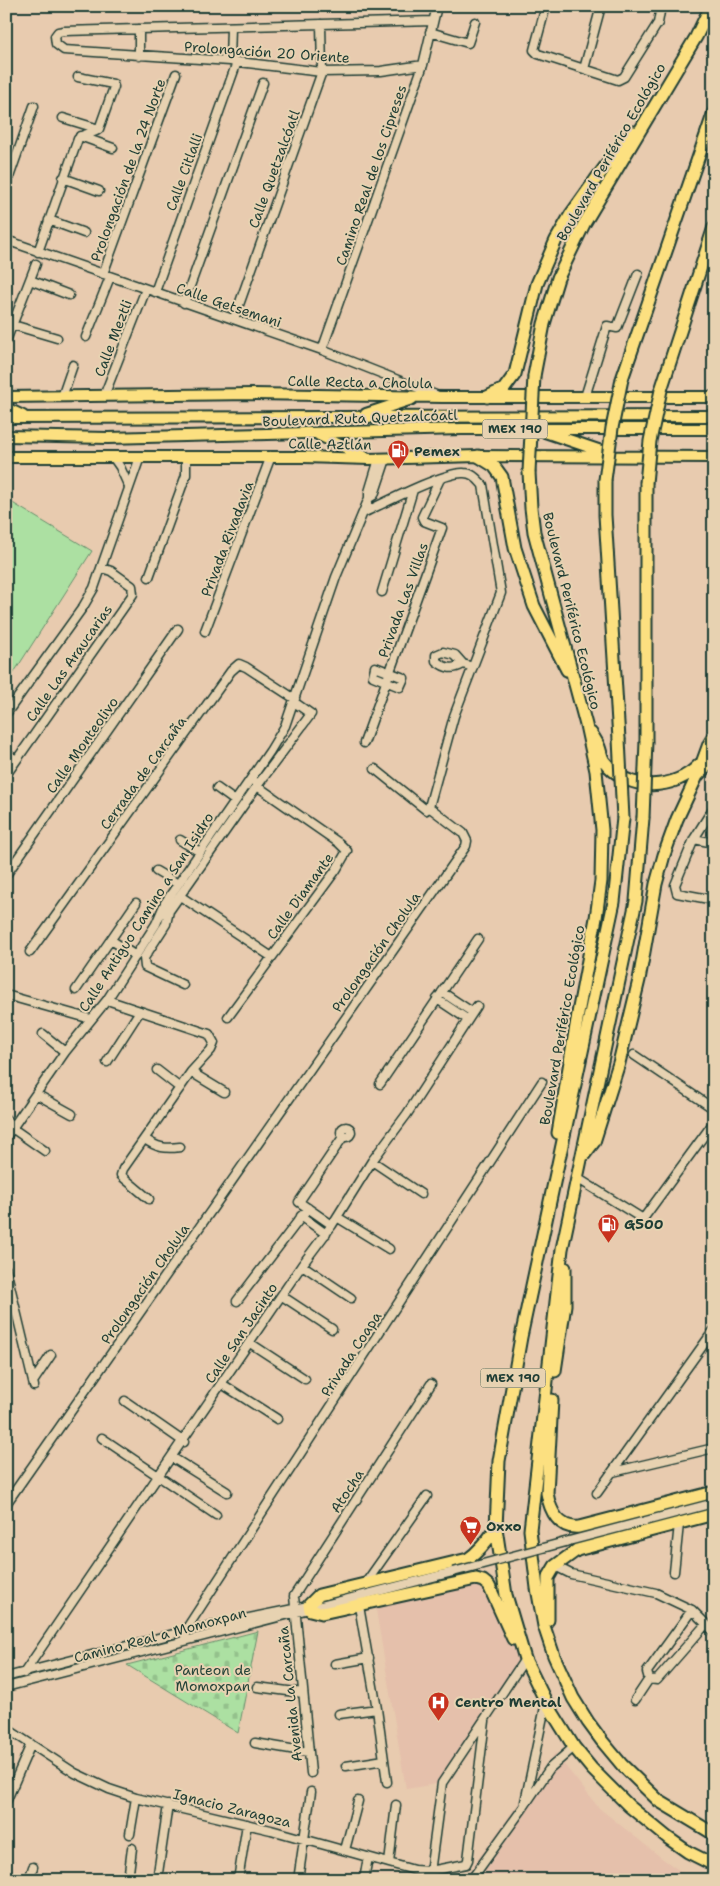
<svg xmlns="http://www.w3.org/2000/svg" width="720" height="1886" font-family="'Shantell Sans',sans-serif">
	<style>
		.built { fill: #e5c0ab }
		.cemetery { fill: url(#cemetery-stones); stroke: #668e6b }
		.park { fill: #ace0a2; stroke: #668e6b }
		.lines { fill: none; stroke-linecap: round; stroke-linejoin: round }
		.minor-casing { stroke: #1f3d34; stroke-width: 11 }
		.major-casing { stroke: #1f3d34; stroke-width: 14 }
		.highway-casing { stroke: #1f3d34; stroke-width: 15 }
		.minor { stroke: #e7d2b1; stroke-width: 8 }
		.major { stroke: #fce080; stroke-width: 10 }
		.highway { stroke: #fce080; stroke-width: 11 }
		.minor-bridge-casing { stroke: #1f3d34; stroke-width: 11; stroke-linecap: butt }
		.highway-bridge-casing { stroke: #1f3d34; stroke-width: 15; stroke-linecap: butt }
		.minor-bridge { stroke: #e7d2b1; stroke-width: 8 }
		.highway-bridge { stroke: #fce080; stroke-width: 11 }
		.labels { text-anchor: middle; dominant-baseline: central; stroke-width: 4; stroke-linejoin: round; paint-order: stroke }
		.shield { fill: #e7d2b1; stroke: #5b6a5a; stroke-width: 1 }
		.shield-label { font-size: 12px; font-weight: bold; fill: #1f3d34 }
		.street-label { font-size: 14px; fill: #1f3d34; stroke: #e7d2b1 }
		.poi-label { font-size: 14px; font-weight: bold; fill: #1f3d34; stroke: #e7d2b1; text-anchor: start }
		.park-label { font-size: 14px; fill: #26453a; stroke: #e7d2b1 }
	</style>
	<defs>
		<pattern id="cemetery-stones" width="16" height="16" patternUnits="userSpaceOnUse" patternTransform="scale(1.25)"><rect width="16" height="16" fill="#ace0a2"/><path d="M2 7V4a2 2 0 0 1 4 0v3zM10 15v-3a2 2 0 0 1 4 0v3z" fill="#94c18c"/></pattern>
	</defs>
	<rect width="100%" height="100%" fill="#e8cbaf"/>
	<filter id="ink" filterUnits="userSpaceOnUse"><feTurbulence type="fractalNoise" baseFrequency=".02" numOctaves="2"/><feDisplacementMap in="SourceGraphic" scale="10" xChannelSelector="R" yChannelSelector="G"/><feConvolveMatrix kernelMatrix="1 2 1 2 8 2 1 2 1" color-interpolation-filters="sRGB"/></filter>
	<g filter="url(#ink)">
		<!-- built -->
		<path class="built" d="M476,1582l7,3 23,49 19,25 -83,124 -36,6 -31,-185z
			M555,1753l44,55 64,51 30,21h-230z"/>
		<!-- cemetery -->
		<path class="cemetery" d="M258,1631l-20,102 -111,-68z"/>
		<!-- park -->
		<path class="park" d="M6,499l86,52 -86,134z"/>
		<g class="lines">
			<defs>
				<path id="minor" d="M546,6l-12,44 4,4 80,26 6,-3 34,-54 3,-17
					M139,29v27
					M430,32l38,11 7,-21
					M230,61l1,-34
					M423,65l-42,6 -59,1 -92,-11 -166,-11 -8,-6 -1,-8 3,-4 6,-1 369,-10
					M584,69l17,-63
					M63,118l36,11
					M80,136l33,12
					M63,178l36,13
					M6,186l28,-80
					M49,220l35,13
					M6,240l316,110 114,45
					M38,252l40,-113c6,-7 15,-4 21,-10l15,-42 -1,-3 -35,-7
					M103,274l73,-200
					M30,280l39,15
					M155,292l82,-230
					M184,303l79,-220
					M234,319l86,-242 2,-5 -1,-48
					M13,325l44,13
					M86,337l24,-60
					M6,341l30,-77
					M322,350l101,-285 14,-59
					M104,396l42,-107
					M62,397l11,-32
					M585,397l22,-71 10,2 21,-54
					M113,457l7,10 9,20
					M369,498l5,-3 12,-36
					M363,513c19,-9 83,-42 101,-40 9,0 13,6 19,12l18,108 -47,123 -25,91
					M149,577l37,-102v-18
					M382,592l31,-102
					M205,631l66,-175
					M463,664c-10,6 -17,5 -27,-3v-6l7,-3 12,3 8,9 10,3
					M375,667l29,11 -4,9 -27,-11z
					M6,714l77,-107 11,-19 46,-131
					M364,743l78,-215 -18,-7 -2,-4 18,-38
					M6,753l10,7
					M375,769l51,41 3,-3
					M6,775l127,-181 -1,-8 -21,-15 -9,-3
					M217,788l18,13
					M714,807l-20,32 -19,46 2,8 37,7
					M694,839l20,4
					M180,840l20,12
					M156,871l22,13
					M6,875l172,-246
					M180,896l92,61
					M111,940l25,16
					M30,952l201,-281 8,-7 7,3 49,32
					M183,985l-38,-18 -1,-9 22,-34 3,-13 88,-125 54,-72 -17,-12
					M76,990l60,-87
					M442,992l30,20
					M6,995l85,24
					M437,999l30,20
					M107,1000l102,34 5,9 -3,7 -20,22 -68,97 -2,6 3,3 25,21
					M228,1017l108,-147 11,-19 -8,-8 -82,-57 -2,-4
					M43,1034l22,18
					M634,1055l80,54
					M107,1062l33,-51
					M157,1070l23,18
					M191,1072l33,20
					M380,1084l98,-145
					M36,1094l36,20
					M6,1119l6,9 33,23
					M341 1132a5 5 0 1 1 10 0a5 5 0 1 1-10 0Z
					M6,1137l59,-85 42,-52 49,-76 9,-21 105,-152 15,-25 51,-149 33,-79v-6l10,-33
					M145,1139c12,9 21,10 35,8
					M372,1161l49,33
					M577,1178l66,41 71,-97
					M301,1216l25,18
					M337,1217l52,32
					M332,1225l-33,-23 44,-65
					M302,1265l49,33
					M6,1269l28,117
					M282,1296l50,33
					M237,1301l71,-93
					M250,1343l55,36
					M33,1382l18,-27
					M222,1384l55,35
					M125,1401l59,41
					M102,1438l114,77
					M173,1458l54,34
					M613,1472l101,-24
					M597,1493l117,-163
					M6,1504l460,-658 1,-5 -4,-8 -34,-26
					M565,1542l149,-39
					M555,1566l16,8 85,19 36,17 22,22
					M674,1572l5,-48
					M365,1584l62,-88
					M359,1606l18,103 10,73
					M186,1640l-1,-9 357,-549
					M335,1664l34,-6
					M24,1673l278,-408 30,-40 40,-64 35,-47 70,-108
					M6,1677l179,-46 128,-26
					M649,1679l-2,-7 45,-62
					M649,1679l8,1 49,-56
					M6,1687l447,-115
					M257,1687l46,6
					M635,1700l14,-21
					M339,1714l38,-5
					M6,1728l69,45 34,16 27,9 135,32 143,40 16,1 36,-7 2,-4 17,-139
					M255,1743l53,9
					M346,1766l38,-6
					M311,1773l-17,-177 137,-212
					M6,1802l25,-58
					M525,1802l21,-100
					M130,1834l6,-36
					M345,1850l13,-49
					M389,1863l7,-58
					M29,1880l4,-13
					M128,1880l4,-32
					M157,1880l11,-75
					M238,1880l9,-56
					M298,1880l13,-88
					M364,1880l4,-23
					M429,1880l13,-97 83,-124
					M471,1880l52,-72 27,-40 24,-21"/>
				<path id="major" d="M6,397l248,-3 189,3h271
					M6,408l17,8
					M366,414l46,-15
					M6,418l708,-2
					M545,432l62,21
					M319,435l46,22
					M6,436l102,2 354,-9h252
					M6,457h298l65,2 109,-3 236,1"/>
				<path id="highway" d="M534,376l10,-52 14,-46 26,-54 112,-187 15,-31
					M622,379l92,-267
					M661,390l53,-163
					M487,397l17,-8 11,-15 22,-90 19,-44 15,-26 25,-35 30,-40 8,-7
					M478,456l16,10 8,11 13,71 19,58 33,64
					M529,472l2,36 3,24 52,193 10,46 6,59 -1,51 -5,37 -17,90 -21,125
					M605,480v35l14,224
					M591,733c3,5 6,9 8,14 2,5 2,10 5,14 24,32 71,30 96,3
					M646,741v-258
					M698,775l16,-17
					M623,818l-9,84 -93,435 -22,124 -3,67 10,67 19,64 21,43 28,45 18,22 37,37 39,32 20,14 26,13
					M643,818l-7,83 -74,348 -32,281 7,58 7,38 10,30 19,42 15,24 14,19 20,24 37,36 55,33
					M584,1155l10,-13 25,-79 20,-83 17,-96 8,-29 13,-36 21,-45 11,-30 5,-8
					M555,1371l10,-66v-37
					M552,1400l-5,93c3,18 12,36 32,34l135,-35
					M496,1528c-8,12 -16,23 -28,31l-149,36 -10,10 1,5 12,3 154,-34 7,2 6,5 24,53
					M548,1620v-42l7,-12 22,-16 137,-36"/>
			</defs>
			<!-- minor casing -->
			<use href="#minor" class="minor-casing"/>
			<!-- major casing -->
			<use href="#major" class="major-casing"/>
			<!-- highway casing -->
			<use href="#highway" class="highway-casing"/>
			<!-- minor -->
			<use href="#minor" class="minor"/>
			<!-- major -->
			<use href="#major" class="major"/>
			<!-- highway -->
			<use href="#highway" class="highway"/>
			<defs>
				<path id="minor-bridge" d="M453,1572l112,-30"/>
				<path id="highway-bridge" d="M529,472l5,-96
					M605,480l7,-52 10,-49
					M646,483l4,-42 11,-51
					M619,739l4,79
					M643,818l3,-77"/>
			</defs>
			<!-- minor-bridge casing -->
			<use href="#minor-bridge" class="minor-bridge-casing"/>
			<!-- highway-bridge casing -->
			<use href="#highway-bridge" class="highway-bridge-casing"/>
			<!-- minor-bridge -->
			<use href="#minor-bridge" class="minor-bridge"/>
			<!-- highway-bridge -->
			<use href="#highway-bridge" class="highway-bridge"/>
		</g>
	</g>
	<!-- icons -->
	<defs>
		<symbol id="fuel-pin" viewBox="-11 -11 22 30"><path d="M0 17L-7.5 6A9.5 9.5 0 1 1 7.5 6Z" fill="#c8321e" stroke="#e7d2b1"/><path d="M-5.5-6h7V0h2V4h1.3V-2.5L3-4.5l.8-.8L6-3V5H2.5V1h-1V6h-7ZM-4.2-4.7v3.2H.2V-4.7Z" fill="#fff"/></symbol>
		<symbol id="supermarket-pin" viewBox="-11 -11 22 30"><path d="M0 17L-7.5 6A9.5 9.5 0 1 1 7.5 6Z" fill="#c8321e" stroke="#e7d2b1"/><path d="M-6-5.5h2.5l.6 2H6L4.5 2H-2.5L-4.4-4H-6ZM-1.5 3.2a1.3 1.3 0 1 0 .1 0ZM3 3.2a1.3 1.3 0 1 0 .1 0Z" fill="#fff"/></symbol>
		<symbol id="hospital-pin" viewBox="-11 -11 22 30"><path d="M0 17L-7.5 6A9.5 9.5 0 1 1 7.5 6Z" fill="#c8321e" stroke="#e7d2b1"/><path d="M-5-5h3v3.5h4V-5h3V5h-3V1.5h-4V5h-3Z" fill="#fff"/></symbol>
	</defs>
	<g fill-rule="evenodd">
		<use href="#fuel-pin" x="386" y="438" width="25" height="34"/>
		<use href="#fuel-pin" x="596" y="1212" width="25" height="34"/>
		<use href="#supermarket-pin" x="458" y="1514" width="25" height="34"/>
		<use href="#hospital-pin" x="426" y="1690" width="25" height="34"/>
	</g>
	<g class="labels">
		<!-- shield labels -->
		<g class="shield">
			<rect x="482.5" y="419.5" width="65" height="19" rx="4"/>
			<rect x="480.5" y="1368.5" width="65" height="19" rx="4"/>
		</g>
		<g class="shield-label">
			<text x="515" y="429">MEX 190</text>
			<text x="513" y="1378">MEX 190</text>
		</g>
		<!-- street labels -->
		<g class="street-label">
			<text transform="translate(267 52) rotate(4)">Prolongación 20 Oriente</text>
			<text transform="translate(611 152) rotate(-60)">Boulevard Periférico Ecológico</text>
			<text transform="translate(274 169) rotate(-70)">Calle Quetzalcóatl</text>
			<text transform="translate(128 170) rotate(-70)">Prolongación de la 24 Norte</text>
			<text transform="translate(184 172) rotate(-70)">Calle Citlalli</text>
			<text transform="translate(371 175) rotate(-71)">Camino Real de los Cipreses</text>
			<text transform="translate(229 305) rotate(19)">Calle Getsemani</text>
			<text transform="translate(113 338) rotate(-69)">Calle Meztli</text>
			<text transform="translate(360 382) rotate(1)">Calle Recta a Cholula</text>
			<text transform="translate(360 418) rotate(-2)">Boulevard Ruta Quetzalcóatl</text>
			<text transform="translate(330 444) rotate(1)">Calle Aztlán</text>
			<text transform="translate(227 539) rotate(-69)">Privada Rivadavia</text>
			<text transform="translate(403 600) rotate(-70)">Privada Las Villas</text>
			<text transform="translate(572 611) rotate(76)">Boulevard Periférico Ecológico</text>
			<text transform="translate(69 663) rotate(-55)">Calle Las Araucarias</text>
			<text transform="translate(82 745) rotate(-55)">Calle Monteolivo</text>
			<text transform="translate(143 773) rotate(-54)">Cerrada de Carcaña</text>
			<text transform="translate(300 896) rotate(-54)">Calle Diamante</text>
			<text transform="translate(146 912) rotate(-57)">Calle Antiguo Camino a San Isidro</text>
			<text transform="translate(376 952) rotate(-55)">Prolongación Cholula</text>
			<text transform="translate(562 1025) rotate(-80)">Boulevard Periférico Ecológico</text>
			<text transform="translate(145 1284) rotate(-55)">Prolongación Cholula</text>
			<text transform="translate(241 1333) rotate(-56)">Calle San Jacinto</text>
			<text transform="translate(351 1354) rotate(-57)">Privada Coapa</text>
			<text transform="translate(347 1491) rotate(-57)">Atocha</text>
			<text transform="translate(160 1635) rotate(-15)">Camino Real a Momoxpan</text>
			<text transform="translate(290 1694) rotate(-96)">Avenida La Carcaña</text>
			<text transform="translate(232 1808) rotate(14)">Ignacio Zaragoza</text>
		</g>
		<!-- poi labels -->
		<g class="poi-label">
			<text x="414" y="451">Pemex</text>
			<text x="624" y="1224">G500</text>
			<text x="486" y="1526">Oxxo</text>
			<text x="455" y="1702">Centro Mental</text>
		</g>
		<!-- park labels -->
		<g class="park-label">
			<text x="213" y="1670">Panteon de<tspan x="213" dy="16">Momoxpan</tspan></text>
		</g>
	</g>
	<!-- margin -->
	<rect width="720" height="1886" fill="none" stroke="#e7d2b1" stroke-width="25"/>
	<rect x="12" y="12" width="695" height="1861" fill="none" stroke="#1f3d34" stroke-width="2" filter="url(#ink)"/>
</svg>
